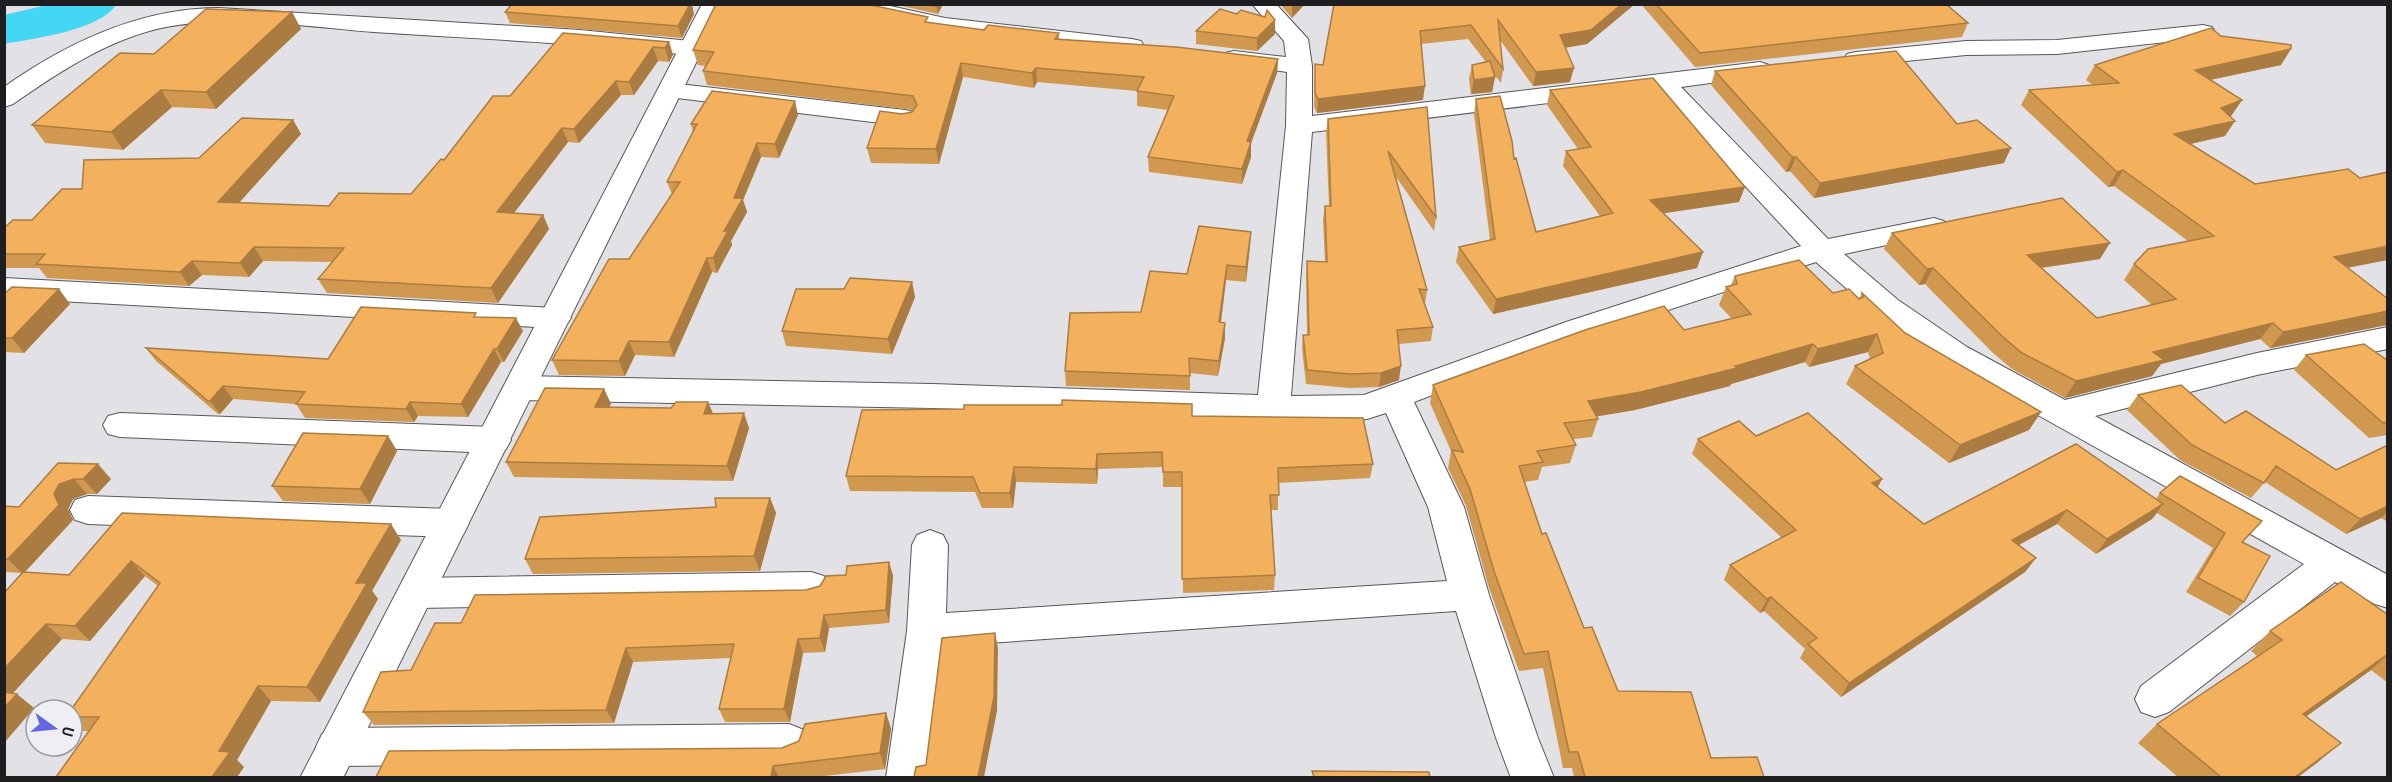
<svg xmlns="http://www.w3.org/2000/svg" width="2392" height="782" font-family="'Archivo Narrow',sans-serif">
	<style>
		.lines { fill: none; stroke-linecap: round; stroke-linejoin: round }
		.river { fill: #44d7f4; fill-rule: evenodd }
		.street-casing { stroke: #58585c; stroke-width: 2 }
		.secondary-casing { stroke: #58585c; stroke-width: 2 }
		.street { fill: #fff; fill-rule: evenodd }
		.secondary { fill: #fff; fill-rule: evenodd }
		.wall { fill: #d19850 }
		.shaded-wall { fill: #aa7c41 }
		.building { fill: #f3b15d; stroke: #aa7c41; stroke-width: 1.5 }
	</style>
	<rect width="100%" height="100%" fill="#e1e1e6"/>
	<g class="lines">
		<!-- river -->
		<path class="river" d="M51,4h66c-18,27 -82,34 -113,40v-29z"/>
		<defs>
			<path id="street" d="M814,4h67l64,14 187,21 9,2 3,5 -3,5 -9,2 -187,-21 -71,-15 -57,-8z
				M1252,4h24l32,35 4,27v50l448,-54 9,3 4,5 -4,5 -88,12 147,152 106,-21 10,3 4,6 -4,6 -100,21 54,46 69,47 98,53 192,-47 131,-26v22l-131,26 -162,41 293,159v33l-13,-4 -40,-22 -166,130 -14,5 -14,-5 -6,-13 6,-13 163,-122 -359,-201 -69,-49 -60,-52 -228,74 -174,66 50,105 25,88 49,143 16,40h-43l-15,-40 -40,-127 -512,35 -16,132h-42l21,-147 5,-86 5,-10 13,-5 13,5 5,10 -2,68 501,-32 -19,-74 -42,-94 -19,6 -42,2 -393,-13 -412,-8 -12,-4 -4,-8 4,-8 12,-4 412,8 326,11 28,-269 1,-54 -62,-9 -3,-5 3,-5 9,-2 52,6 -2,-16zM1656,90l145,156 -235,76 -202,73 -73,1 21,-264z
				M219,8l361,22 110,11 9,2 3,5 -3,5 -9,2c-105,-12 -211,-16 -316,-23 -65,-5 -145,-18 -208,-5 -56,11 -107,45 -153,77l-9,3v-20c64,-45 136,-79 215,-79z
				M2203,25l9,2 3,5 -3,5 -155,17 -91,1 -110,11 -9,-2 -3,-5 3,-5 9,-2 110,-11 91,-1z
				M670,83l235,27 9,2 4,6 -4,6 -9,2 -244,-30 -4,-5 4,-5z
				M4,278l551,30 11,3 5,7 -5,7 -11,3 -551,-30z
				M120,413l374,14 12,4 5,9 -5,9 -12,4 -374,-16 -12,-3 -5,-9 5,-9z
				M88,496l363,13 13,4 5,10 -5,10 -13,4 -363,-13 -13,-4 -5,-10 5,-10z
				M811,572l13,4 6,11 -6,11 -13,4 -395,6 -13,-4 -6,-11 6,-11 13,-4z
				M789,724l15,6 6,13 -6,13 -15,6 -452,4 -15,-6 -6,-13 6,-13 15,-6z"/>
			<path id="secondary" d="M702,4h23l-382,774h-43z"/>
		</defs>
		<!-- street casing -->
		<use href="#street" class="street-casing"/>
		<!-- secondary casing -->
		<use href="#secondary" class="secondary-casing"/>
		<!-- street -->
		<use href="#street" class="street"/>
		<!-- secondary -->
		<use href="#secondary" class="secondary"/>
	</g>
	<!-- wall -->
	<path class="wall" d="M893,4h50l-5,10z
		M1280,4h25l-13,14z
		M1334,4h301l-48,40 -22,4 5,34 -37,4 -33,-46 3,29 -2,14 -8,-10 2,4 -3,15 -21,2 -2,-15 3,-14 14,-3 -18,-23 -47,5 2,56 -106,13 -3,-6 1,-43 8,1z
		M1641,4h305l22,19 -6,14 -267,30z
		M292,12l9,17 -85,80 -44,-2 -49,43 -78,-7 -13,-18 122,-71z
		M505,12l189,2 -12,24 -172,-15z
		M929,22l55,8 75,3v6l219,20 -1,14 -26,70v14l-9,27 -93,-12 -1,-15 20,-47 -31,-4v-15l-100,-9 -3,6 -71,-11 -24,87 -68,-1 -4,-15 35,-34 10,-2 1,-2 -206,-25 -4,-14 3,-5 -8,-1 -5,-15z
		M1196,31l79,3 -18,17 -61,-7z
		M2221,36l60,29 -71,15 32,20 -11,16h-1l-5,20 -35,8 198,155v25l-1,1 -117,23 -10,-9 -99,25 -9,12 -87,22 -53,-29 -19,-16 -68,-69 -6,1 -35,-36 8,-16 208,26 -59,9 56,50 55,-13 -28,-25 10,-16 54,-23 -74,-55 -6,1 -87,-82 8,-15 64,-5 -7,-5 9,-15z
		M669,42l4,13 -4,7 -11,-1 -24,34h-13l-42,48 -11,-1 -54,71 29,2 6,14 -51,74 -171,-10 -9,-14 14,-17 -69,-1 -14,16 -47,-2 -13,11 -142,-8 -8,-10h-35v-40l28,-8 50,-31 117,-31 94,-38 8,14 -62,69 90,3 82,-12 33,-34 66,-64z
		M1715,71l242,53 47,39 -190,35 -24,-27 -4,1 -75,-87z
		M1550,90l189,112 -76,11 34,55 -204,46 -37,-52 3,-15 31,-7 -16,-126 2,-15 38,60 22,73 64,-16 -37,-50 3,-15 12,-2 -31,-44z
		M1427,107l9,110 -2,14 -38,-54 31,113 -2,14 8,23 -2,14 -32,3v36l-20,7 -30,1 -43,-4 -4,-35 1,-14h4l-1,-60 1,-14 18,1 -2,-42 2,-14h4l-3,-74 2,-13z
		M798,115l-19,43 -18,-1 -18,43 4,12 -16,29 1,4 -15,28 -5,-1 -38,85 -39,-2 -10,21 -66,-1 -7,-15 77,-101 43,-65 -5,-12 26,-50 -2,-8z
		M1250,246l-4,36 -20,-2 -5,42 4,16 -7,38 -28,-3v17l-124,-4 -1,-15 76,-59z
		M1735,276l98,17 26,6 3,-6 43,40 136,79 -12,18 -80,33 -103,-79 9,-18 15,-7 -2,-7 -59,15 -4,-5 -74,22 -1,2 -95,24 -39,6 2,3 -6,18 -19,2 3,6 -6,18 -28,4 -4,13 -14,2 18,52 42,94 34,63 93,67 53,19h-190l-2,-9h-9l-20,-100 -24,3 -30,-83 -23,-82 -18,-38 3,-17 -21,-48 3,-18 299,-66 -13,-14 7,-18 5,-2z
		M912,282l3,15 -23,57 -106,-8 -4,-15 62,-42z
		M4,294l66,10 -46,49 -20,-1z
		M478,317l45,14 -19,31h-3l-33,55 -50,-1 -4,6 -109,-4 -9,-14 -63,-5 -13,15h-2l-62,-53 -10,-13 182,11z
		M2306,355l82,6v74l-19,3 -75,-68z
		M604,389l7,15 -2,3 62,1 37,-6 5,12 36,14 -16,53 -219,-4 -8,-15z
		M2138,395l87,28 111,47 52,-25v77l-7,-4 -35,16 -81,-52 -14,16 -71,-38 -53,-50z
		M1192,416l181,48 -3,14 -92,5v27h-7l4,65 -1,15 -91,3 -1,-106h-19v-20l-65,2 -1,15 -81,-2 -3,26h-31l-7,-16 -125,-1 -4,-15z
		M388,436l9,15 -27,53 -87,-3 -11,-15z
		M1756,436l126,43 -4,8 46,37 232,-25 4,-6 102,28 -19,21 1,60 -14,14 -44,-24 27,-44 -56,-35 -5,6 -56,35 -39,-30 -38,21 17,13 -11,14 -184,125 -41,-39 5,-9 -41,-38 -4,2 -36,-33 6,-15 52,-27 -90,-84 6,-15z
		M58,463l53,16 -14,15h-10l-14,5 -5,10 5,11 -48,52 44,3 53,-62 279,27 -29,51 6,8 -58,103 -49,-1 -34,59 7,7 -7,10h-181l33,-46h-6l-11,-9v-12l86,-124 -13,-10 -55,65 -28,-2 -49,54 21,15 -30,35v-150l18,-20 -18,-1v-66l15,1z
		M770,498l6,15 -16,58 -227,3 -8,-15 191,-52z
		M889,562l4,14 -4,47 -60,5 -4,24 -22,1 -13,69h-65l-6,-13 12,-51 -98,4 -19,61 -240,2 -11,-13 48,-42 395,-80 14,-4 26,-11z
		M2388,615v68l-17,-13 -65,46 12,46 -20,15h-120l-40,-34 19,-19 100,-68 -6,-5 19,-20z
		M886,713l5,16 -6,40 -69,8h-440l406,-29z"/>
	<!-- shaded-wall -->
	<path class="shaded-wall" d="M690,4h2l2,10 -12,24 -4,-12z
		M939,4h4l-5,10 -1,-7z
		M1293,4h12l-13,14v-13z
		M1622,4h13l-48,40 -30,5 3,-14z
		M292,12l9,17 -85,80 -10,-17z
		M1275,20v14l-18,17v-13z
		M669,42l4,13 -4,7 -4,-14z
		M653,47l5,14 -24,34 -5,-13z
		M2291,49l-10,16 -96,20 10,-15z
		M1278,59l-1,14 -26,70v14l-9,27v-15l5,-28z
		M961,63l2,14 -24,87 -3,-15z
		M1036,68l1,14 -3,6 -2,-15z
		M1574,68l-4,14 -37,4 3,-14z
		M1495,77l-3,15 -21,2 3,-14z
		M616,81l5,14 -42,48 -5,-14z
		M1425,86l-2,14 -106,13 1,-14z
		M161,90l11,17 -49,43 -12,-18z
		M2242,100l-11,16 -20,8 10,-16z
		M795,101l3,14 -19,43 -4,-14z
		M293,120l8,14 -74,82 -9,-14z
		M2235,121l-10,15 -61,14 10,-16z
		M562,128l6,14 -64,84 -7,-14z
		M757,143l4,14 -18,43 4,12 -16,29 1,4 -15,28 -4,-15 11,-27 10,-33z
		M2011,148l-7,15 -190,35 6,-15z
		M1792,157h4l-6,14 -4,1z
		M2123,170l-9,16 -6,1 9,-15z
		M1745,187l-6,15 -93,14 4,-16z
		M543,215l6,14 -51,74 -7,-15z
		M1251,232l-1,14 -4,36v-15z
		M2110,243l-10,16 -82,12 9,-16z
		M2388,246v14l-67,13 13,-16z
		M254,247l9,14 -14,16 -9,-14z
		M1703,252l-6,16 -204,46 3,-15z
		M707,258l5,14 -38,85 -5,-15z
		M192,261l10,14 -13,11 -9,-14z
		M1227,265l-1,15 -7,57v-15z
		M1933,268l-8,16 -6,1 8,-16z
		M912,282l3,15 -23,57 -4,-15z
		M59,289l11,15 -46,49 -12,-15z
		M2388,311v13l-1,1 -117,23 13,-16z
		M516,318l7,13 -19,31 -7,-13z
		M1225,323v15l-7,38 1,-15z
		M2273,323l-13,16 -99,25 -9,12 -87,22 11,-17 77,-29z
		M1877,334l-9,18 -59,15 9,-18z
		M629,341l6,14 -10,21 -6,-15z
		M1813,344l-8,18 -74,22 -1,2 -95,24 -53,9 6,-18 147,-35z
		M494,349l7,13 -33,55 -7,-13z
		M1401,366l-2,14 -20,7 2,-14z
		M223,386l10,13 -13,15 -10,-13z
		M604,389l7,15 -9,17 -7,-14z
		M410,402l8,14 -4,6 -8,-13z
		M708,402l6,14 -10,-2z
		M2041,412l-12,18 -80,33 11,-18z
		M744,413l5,15 -16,53 -6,-15z
		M388,436l9,15 -27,53 -10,-15z
		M1097,454l1,15 -1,15 -1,-15z
		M98,464l13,15 -14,15 -14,-15z
		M1014,467l2,15 -3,26 -3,-15z
		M74,479l13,15 -14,5 -5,10 5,11 -50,54 -15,-15 46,-65 5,-10z
		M1882,479l-8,14 -2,-10z
		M770,498l6,15 -16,58 -6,-15z
		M2163,504l-11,15 -56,35 11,-15z
		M2388,506v5l-7,7 -35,16 14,-15z
		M2067,510l-10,14 -55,30 10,-14z
		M391,524l10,16 -29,51 6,8 -58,103 -13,-15 49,-104z
		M2036,558l-11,14 -184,125 8,-14z
		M131,561l14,15 -55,65 -15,-15z
		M889,562l4,14 -4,47 -3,-13z
		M1771,597l-7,14 -4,2 7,-14z
		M824,615l5,13 -4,24 -5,-14z
		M46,624l16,15 -58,64v-34z
		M995,633l3,15 -1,63 -13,66h-6z
		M798,639l5,14 -13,69 -6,-13z
		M626,648l7,14 -19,61 -8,-13z
		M2388,654l-17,16 -89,64 21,-20z
		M258,686l13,15 -34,59 7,7 -7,10h-25l7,-26z
		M17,694l17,14 -30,35v-35z
		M886,713l5,16 -6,40 -5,-16z
		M2341,743l-23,19 -20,15h-3z
		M773,766l6,11h-8z"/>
	<!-- building -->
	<path class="building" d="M512,4h178l-12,22 -173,-14z
		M716,4h150l62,13 -3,5 59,8 4,-5 71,8 -4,6 121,8 102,12 -31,82 4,1 -9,27 -94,-12 26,-61 -37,-5 7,-14 -108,-9 -4,5 -71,-10 -25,86 -69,-1 13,-37 22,3 10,-2 5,-7 -4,-9 -210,-25 11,-19 -21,-2z
		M925,4h14l-2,3z
		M1334,4h288l-31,26 -31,5 14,33 -38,4 -38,-52 5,49 -32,-44 -51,6 5,55 -107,13 -3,-6v-29l8,1z
		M1656,4h290l22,19 -268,30z
		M206,9l86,3 -86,80 -45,-2 -50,42 -79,-7 88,-72 34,1z
		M1220,9l17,5 4,-4 24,7 2,-7 8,10 -18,18 -61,-7z
		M2211,28l10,8 70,9v4l-96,21 47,30 -21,8 14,13 -61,13 81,50 93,-15 12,9 28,-6v74l-54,11 54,42v12l-105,21 -10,-9 -120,29 11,8 -88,21 -54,-28 -19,-16 -70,-69 -6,1 -35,-36 170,-35 48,45 -83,12 70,63 79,-19 -42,-35 14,-15 66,-13 -91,-66 -6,2 -88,-82 90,-7 -24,-18z
		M563,33l106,9 -4,6 -12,-1 -24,35 -13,-1 -42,48 -12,-1 -65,84 46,3 -52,73 -173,-9 26,-31 -90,-1 -14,16 -48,-2 -12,11 -144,-8 9,-10h-41v-26l9,-8h19l30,-31h20l2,-29 115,-2 43,-40 51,2 -75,82 111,4 10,-13 72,1 30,-35 3,1 49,-64h17z
		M1896,51l61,73 20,-4 34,28 -191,35 -24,-26h-4l-77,-86z
		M1490,61l5,16 -21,3 -2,-15z
		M1653,78l92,109 -95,13 53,52 -207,47 -37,-52 36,-8 -19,-140 24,-3 12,45 2,18 2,-1 20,74 77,-19 -47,-62 25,-4 -41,-57z
		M712,91l83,10 -20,43 -18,-1 -23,55h9l-19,33h4l-15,27h-6l-38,84 -40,-1 -10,20 -67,-1 57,-101h20l51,-77h-13l30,-58h-6z
		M1427,107l9,110 -48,-66 39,139 -8,-1 14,38 -36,3 4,36 -20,7 -31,1 -43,-4 -4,-35h6l-2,-74 20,1 -2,-56h6l-3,-87z
		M1199,226l52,6 -5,35 -19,-2 -8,57 6,1 -6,38 -30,-3 1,18 -125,-5 5,-58 71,-1 9,-41 37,3z
		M1799,260l34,33 16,-4 10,10 4,-2 -1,-4 43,40 136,79 -81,33 -105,-79 28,-13 -6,-19 -59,15 -5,-5 -78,22 2,2 -96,24 -53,9 10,18 -34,4 12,22 -39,6 6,11 -24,4 23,68 4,-1 38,95 8,-1 26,64 73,1 20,66 46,-1 7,20h-179l-7,-25h-9l-21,-101 -24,3 -30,-83 -24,-82 -18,-39 11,2 -30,-67 152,-55 79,-24 20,24 67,-16 -25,-27 11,-3 -2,-8z
		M850,278l62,4 -24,57 -106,-8 14,-42h48z
		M12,287l47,2 -47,49h-8v-44z
		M361,307l115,6 -2,4 42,1 -19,31h-3l-33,55 -51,-2 -4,7 -110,-5 9,-12 -82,-6 -13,15h-2l-62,-53 182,11z
		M2364,344l24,17v61l-5,1 -77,-68z
		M2181,385l44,38 21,-12 90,59 52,-25v61l-28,13 -84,-53 -12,17 -72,-38 -54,-50z
		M545,388l59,1 -9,18 76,1 5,-6h32l-4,12 40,-1 -17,53 -221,-4z
		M1062,400l130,4v12l171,2 10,46 -95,4 1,27h-9l5,80 -93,4v-107h-19l-1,-20 -65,2 -1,15 -82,-2 -4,26h-30l-7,-16 -127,-1 16,-66 102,-1v-4h98z
		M1808,413l74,66 -10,4 52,41 152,-80 87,60 -56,35 -40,-29 -55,30 24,18 -187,125 -41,-39 9,-6 -46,-41 -4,2 -37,-34 66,-35 -98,-91 41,-18 17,15z
		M303,433l85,3 -28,53 -88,-3z
		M58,463l40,1 -15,15h-9l-15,5 -5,10 5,11 -51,54h-4v-53l15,1z
		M2180,476l82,45 -20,21 28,14 -26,46 -46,-24 27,-45 -65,-40z
		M715,498h55l-16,58 -229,3 15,-42 176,-10z
		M122,513l269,11 -35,59h11l-60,104 -49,-1 -39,65 11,1 -18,25h-156l43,-60h-27v-7h-1l89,-127 -29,-22 -56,65 -29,-2 -42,45v-76l19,-21 46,3z
		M889,562l-3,48 -62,5 -4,23 -22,1 -14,70h-65l15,-65 -108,4 -20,62 -243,2 18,-40 30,-2 24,-47h26l14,-28 331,-5 14,-4 6,-10 20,-1 1,-9z
		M2341,582l47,33v39l-85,60 38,29 -46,34h-74l-64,-53 125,-84 -12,-9z
		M995,633l-1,64 -16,80h-64l2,-10 10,-2 16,-127z
		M4,692l13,2 -13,14z
		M886,713l-6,40 -107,13 -2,11h-395l13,-26 393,-3 17,-7 6,-17z
		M1312,771l117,1 1,5h-116z"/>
	<!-- border -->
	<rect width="2392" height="782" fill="none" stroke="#1e1e20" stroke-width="12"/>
	<!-- north arrow -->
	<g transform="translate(54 728) rotate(105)"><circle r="28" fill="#eeeef3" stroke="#9b9b9f" stroke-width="1.5"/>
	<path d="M0-4.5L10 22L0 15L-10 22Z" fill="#6367e0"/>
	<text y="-9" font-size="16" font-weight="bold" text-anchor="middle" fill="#1e1e20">U</text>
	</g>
</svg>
